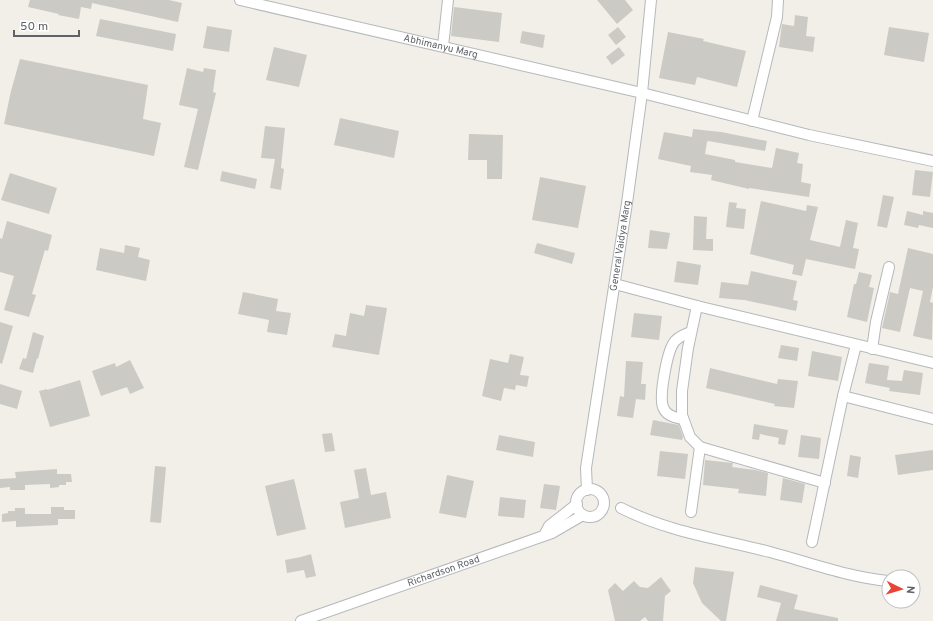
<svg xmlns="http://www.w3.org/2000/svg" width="933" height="621" font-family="Overpass,sans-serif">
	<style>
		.building { fill: #cccac5 }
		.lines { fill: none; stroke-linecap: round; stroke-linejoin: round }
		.minor-casing { stroke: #b5b8bc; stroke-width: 12 }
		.minor { stroke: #fff; stroke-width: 10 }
		.labels { text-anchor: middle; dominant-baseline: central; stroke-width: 3.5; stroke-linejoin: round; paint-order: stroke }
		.street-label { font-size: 10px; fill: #5f6368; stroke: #fff }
	</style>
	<rect width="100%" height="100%" fill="#f1efe8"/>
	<!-- building -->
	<path class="building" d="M30,0h139l13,3 -4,19 -86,-19 -1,6 -10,-2 -2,12 -21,-4 1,-1 -31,-7z
		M597,0h28l8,10 -16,14z
		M454,7l48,6 -3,29 -48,-6z
		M795,15l13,2 -2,19 9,1 -2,15 -34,-5 3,-23 12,2z
		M100,19l76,15 -3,17 -77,-15z
		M207,26l25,4 -3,22 -26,-4z
		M618,27l8,10 -10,8 -8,-10z
		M889,27l40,6 -5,29 -40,-7z
		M522,31l23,4 -2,13 -23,-5z
		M668,32l36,7 -1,2 43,10 -9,36 -40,-10 -2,8 -36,-7z
		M274,47l33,8 -8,32 -33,-7z
		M619,47l6,8 -13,10 -6,-8z
		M20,59l128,26 -5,34 18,4 -7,33 -150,-32 7,-33z
		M187,68l16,4 1,-4 12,2 -3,22 3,1 -18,77 -14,-3 14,-58 -19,-4z
		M340,118l59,13 -5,27 -60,-13z
		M265,126l20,2 -4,40 3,1 -3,21 -11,-2 5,-29 -14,-1z
		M693,129l28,3 46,9 -2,10 -57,-10 -1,1 -2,12 30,6v2l37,6 4,-20 23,5 -2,10 6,1 -2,18 10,2 -2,13 -60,-9v1l-38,-9 1,-5 -22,-3 1,-6 -33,-7 6,-27 28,5z
		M469,134l34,1 -1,44h-15v-19h-19z
		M915,170l18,2 -3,25 -18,-2z
		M222,171l35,8 -2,10 -35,-8z
		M10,173l47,15 -8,26 -48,-14z
		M540,177l46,9 -8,42 -46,-8z
		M883,195l11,2 -7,31 -10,-2z
		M761,201l45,10 1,-6 11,2 -8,33 30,7 6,-27 12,3 -5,25 6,1 -4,20 -49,-10 -4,17 -10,-2 2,-9 -44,-11z
		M729,202l8,1 -1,5 10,1 -2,20 -18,-2z
		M907,211l16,4v-4l10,2v15l-14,-3 -1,3 -14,-3z
		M694,216l13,1 -1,22h7v12l-20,-1z
		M7,221l45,14 -4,16 -3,-1 -13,44 4,1 -7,22 -25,-7 10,-34 -14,-4v-34l2,1z
		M650,230l20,3 -3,16 -19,-1z
		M537,243l38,10 -3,11 -38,-11z
		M125,245l15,3 -2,9 12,3 -4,21 -50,-11 4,-22 24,5z
		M908,248l25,6v33l-3,15 3,1 -1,37 -19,-4 10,-45 -13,-3 -10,44 -18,-4 8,-36 8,2z
		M677,261l24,4 -3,20 -24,-3z
		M751,271l46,10 -4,19 5,1 -2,10 -52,-11 -25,-2 2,-16 27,3z
		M859,272l13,3 -3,12 5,1 -7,34 -20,-5 7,-33h2z
		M243,292l35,7 -2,12 15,2 -4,22 -20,-3 2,-12 -31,-6z
		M366,305l21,3 -8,47 -47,-8 3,-13 11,2 4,-23 14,3z
		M634,313l28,3 -3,24 -28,-3z
		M0,322l13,4 -11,38 -2,-1z
		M33,332l11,4 -6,23 -1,-1 -4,15 -14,-4 4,-11 3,1z
		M781,345l18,3 -2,13 -19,-3z
		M812,351l30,6 -4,24 -30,-5z
		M510,354l14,3 -4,18 9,1 -2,11 -11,-2 -1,5 -11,-2 -3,13 -19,-5 8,-37 18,4z
		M130,360l14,28 -14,6 -3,-7 -26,9 -9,-25 23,-8 1,4z
		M626,361l17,1 -2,22h5l-1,16 -9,-1 -3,19 -16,-2 3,-20 4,1z
		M869,363l20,3 -2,14 15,1 2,-11 19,3 -3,22 -31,-4 1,-3 -25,-5z
		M710,368l67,16 1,-5 20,2 -4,27 -20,-2 1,-2 -69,-16z
		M80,380l10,36 -40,11 -11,-36 8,-2v1z
		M0,384l22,7 -5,18 -17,-5z
		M653,420l26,5 4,12 -1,3 -32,-5z
		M754,424l34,6 -3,15 -7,-1 1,-6 -19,-4 -1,6 -7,-1z
		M332,433l3,18 -10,1 -3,-18z
		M499,435l36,7 -2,15 -37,-7z
		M801,435l20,3 -2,21 -21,-2z
		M933,450v20l-35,5 -3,-20z
		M660,451l28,3 -3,25 -28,-3z
		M850,455l11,2 -3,21 -11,-2z
		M705,460l28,3 -1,4 23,3 13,3 -2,23 -28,-3 1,-4 -36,-4z
		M155,466l11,1 -5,56 -11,-1z
		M366,468l5,27 15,-3 5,26 -46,10 -5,-26 19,-4 -5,-28z
		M57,469v5h14l1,8h-6v3h-7v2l-9,1v-4l-25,1v5h-15v-3l-10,1v-9l16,-1 -1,-6z
		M447,475l27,6 -8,37 -27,-5z
		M783,478l22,6 -3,19 -22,-3z
		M294,479l12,50 -29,7 -12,-50z
		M544,484l16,2 -4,24 -16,-2z
		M500,497l26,3 -2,18 -26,-2z
		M51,507h13v3h11v9h-17v6l-42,2v-6l-14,1v-8l6,-1v-2h7v-3h10v6h26z
		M311,554l5,22 -10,2 -2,-8 -17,3 -2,-13 16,-3z
		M695,567l39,5 -8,49h-5l-19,-18 -9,-20z
		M661,577l10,14 -6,5 -2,25h-15l-3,-4 -5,4h-25l-7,-31 7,-7 8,8 11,-10 6,6 8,1z
		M760,585l38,10 -4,14 44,9v3h-62l5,-18 -24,-6z"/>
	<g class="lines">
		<defs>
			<g id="minor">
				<path id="s1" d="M240,0l402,93 167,42 124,26"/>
				<path d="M443,46l5,-46"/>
				<path d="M752,121l25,-104 1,-17"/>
				<path d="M615,284l82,22 236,57"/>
				<path d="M697,306l-9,42 -6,43v24l8,22 10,10 125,36"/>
				<path d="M872,349l4,-27 13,-55"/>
				<path d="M843,396l90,23"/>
				<path d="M683,419c-8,-1 -17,-3 -20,-12 -4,-11 4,-57 12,-66 5,-5 10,-7 16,-9"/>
				<circle cx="590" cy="503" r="14"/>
				<path id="s2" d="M587,490l-1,-22 41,-265 15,-110 9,-93"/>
				<path d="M621,508c47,24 99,31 149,44 38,10 81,26 119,29"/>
				<path d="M691,512l9,-65"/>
				<path d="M545,534l4,-8 28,-22"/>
				<path d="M812,542l31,-146 13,-51"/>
				<path id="s3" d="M301,621l251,-88 31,-18"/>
			</g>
		</defs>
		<!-- minor casing -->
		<use href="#minor" class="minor-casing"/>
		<!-- minor -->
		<use href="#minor" class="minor"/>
	</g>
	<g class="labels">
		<!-- street labels -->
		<g class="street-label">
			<text stroke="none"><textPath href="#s1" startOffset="206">Abhimanyu Marg</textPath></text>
			<text stroke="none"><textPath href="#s2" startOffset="247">General Vaidya Marg</textPath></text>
			<text stroke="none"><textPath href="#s3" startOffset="151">Richardson Road</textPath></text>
		</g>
	</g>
	<!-- north arrow -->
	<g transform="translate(901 589) rotate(95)"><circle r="19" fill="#ffffff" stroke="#bfc1c3"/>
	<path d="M0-3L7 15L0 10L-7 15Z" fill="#ea4335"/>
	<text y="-6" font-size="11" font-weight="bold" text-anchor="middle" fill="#5f6368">N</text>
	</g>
	<!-- scale -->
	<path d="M14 30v6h65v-6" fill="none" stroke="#5f6368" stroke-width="2"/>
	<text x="20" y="30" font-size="12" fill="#5f6368" stroke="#ffffff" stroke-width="3" paint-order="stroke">50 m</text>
</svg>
